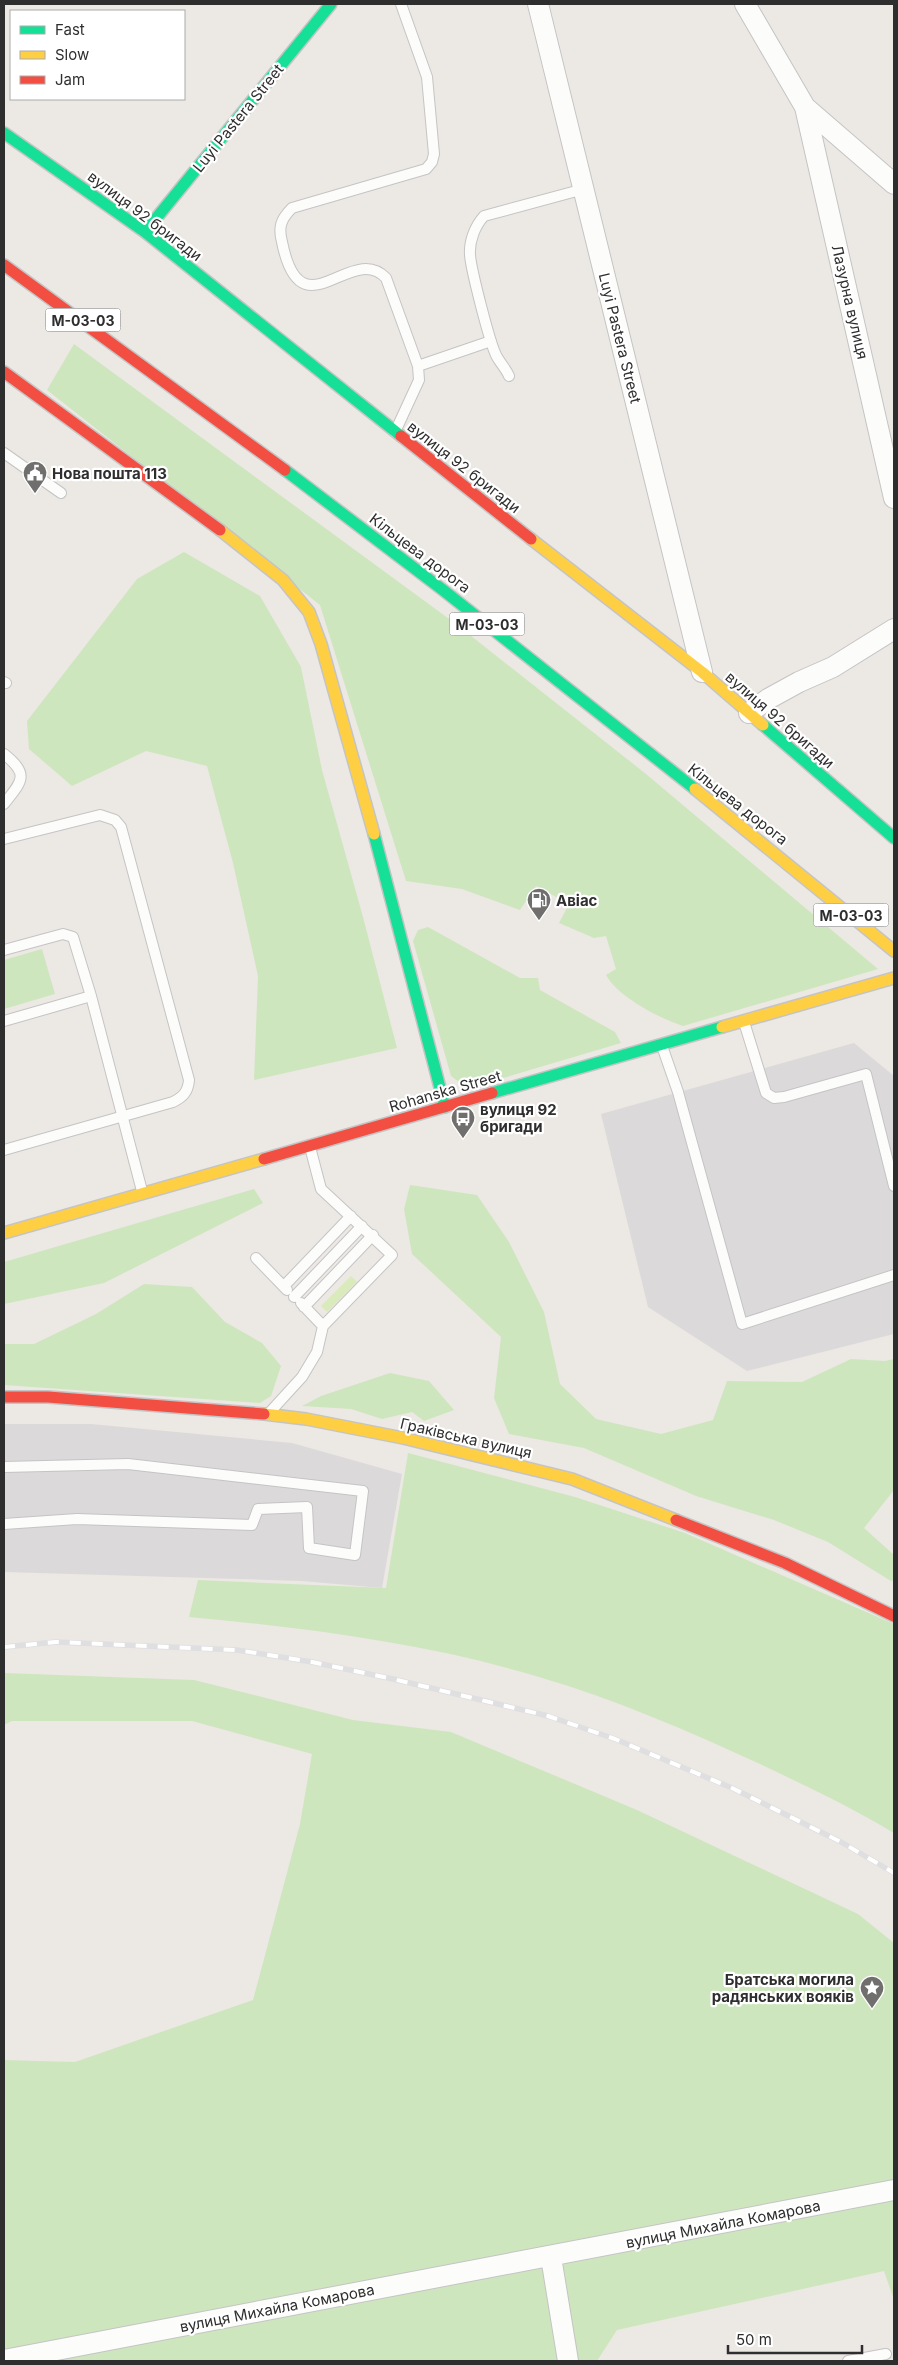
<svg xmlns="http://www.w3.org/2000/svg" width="898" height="2365" font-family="Inter,sans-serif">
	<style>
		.industrial { fill: #dcd9db }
		.green { fill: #cee6be }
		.pitch { fill: #d9eabb }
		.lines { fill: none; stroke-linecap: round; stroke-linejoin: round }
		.lane-casing { stroke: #c5c4c5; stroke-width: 12 }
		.street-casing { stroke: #c5c4c5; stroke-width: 22 }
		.fast-casing { stroke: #c5c4c5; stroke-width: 14 }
		.slow-casing { stroke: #c5c4c5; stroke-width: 14 }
		.jam-casing { stroke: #c5c4c5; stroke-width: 14 }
		.lane { stroke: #fcfcfb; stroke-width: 10 }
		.street { stroke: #fcfcfb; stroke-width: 20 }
		.fast { stroke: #16e098; stroke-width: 11 }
		.slow { stroke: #ffcf43; stroke-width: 11 }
		.jam { stroke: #f24e42; stroke-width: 11 }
		.rail-casing { stroke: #dfdfe1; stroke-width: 5.5 }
		.rail { stroke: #fff; stroke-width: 4; stroke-dasharray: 11; stroke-linecap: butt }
		.labels { text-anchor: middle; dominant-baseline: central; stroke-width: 4.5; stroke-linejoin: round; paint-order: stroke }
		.shield { fill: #fff; stroke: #6d6d6d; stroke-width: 1 }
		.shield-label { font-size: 14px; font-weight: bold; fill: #2e2e2e }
		.street-label { font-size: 15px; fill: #2e2e2e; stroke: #fff }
		.poi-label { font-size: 15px; font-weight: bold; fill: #2e2e2e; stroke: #fff; text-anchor: start }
	</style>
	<rect width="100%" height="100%" fill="#ece8e4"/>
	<!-- industrial -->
	<path class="industrial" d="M854,1043l40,33v258l-147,37 -99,-64 -47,-193z
		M4,1424h87l201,19 110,31 -20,114 -80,-7 -298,-9z"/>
	<!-- green -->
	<path class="green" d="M74,344l382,280 190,150 232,195 -195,57c-24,-8 -65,-29 -77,-51l10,-6 -10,-33 -12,2 -35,-15 10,-19 -33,-18 -16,24 -58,-21 -56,-8 -86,-276 -273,-215z
		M184,552l76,44 41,71 21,103 41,147 34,131 -143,32 4,-104 -25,-113 -26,-97 -61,-15 -74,35 -43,-37 -2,-28 110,-142z
		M428,927l92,51h18l2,12 75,42 6,11 -148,44 -13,-4 -9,-7 -38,-135 5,-11z
		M42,949l13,45 -51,15v-49z
		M410,1185l67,10 32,47 35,70 16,72 36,35 65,15 52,-14 14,-39 75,1 49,-23 34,2 9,-2v131l-30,38 30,27v25l-3,1 -63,-39 -54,-22 -78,-24 -112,-48 -75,-14 -15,-36 7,-61 -89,-83 -8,-45z
		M254,1189l9,14 -159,80 -100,21v-42z
		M144,1284l48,3 33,35 37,21 19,23 -10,30 -11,7 -256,-18v-41h30l62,-30z
		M390,1373l39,8 25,29 -30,11 -12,-9 -30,7 -31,-10 -49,-3 19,-10z
		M408,1453l167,44 110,36 209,91v209c-43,-26 -88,-47 -134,-69 -72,-33 -145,-65 -221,-87 -112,-34 -234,-49 -350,-60l9,-37 188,8z
		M4,1673l190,7 159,40 98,12 186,78 221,104 36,29v357l-10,-29 -267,59 -20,31h-593v-301l71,2 178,-62 47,-176 12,-70 -120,-33h-180l-8,4z"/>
	<!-- pitch -->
	<path class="pitch" d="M351,1276l6,6 -30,30 -6,-6z"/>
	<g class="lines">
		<defs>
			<path id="lane" d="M418,366l73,-25
				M509,376c-3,-7 -8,-12 -12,-19 -7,-12 -26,-88 -27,-102 -1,-14 5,-29 14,-39l100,-27
				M395,432l24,-52 -1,-14 -32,-88c-35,-37 -85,58 -104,-36 -4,-15 -1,-23 10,-34l134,-39 6,-7 2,-8 -7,-77 -26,-73
				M4,453l57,40
				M4,682l2,1
				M4,754c26,21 18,27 0,50
				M4,839l96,-24 15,5 6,7 68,253c-1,12 -6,17 -16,22l-169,48
				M4,950l59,-16 10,3 18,59 -87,25
				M91,996l51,195
				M744,1022l22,71 8,5 10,-1 82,-23 28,112
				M662,1046l16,46 64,232 152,-49
				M256,1258l31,32
				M284,1286l67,-70
				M294,1297l68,-71
				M301,1303l22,23
				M304,1307l69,-72
				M270,1412l32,-35 15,-25 6,-26 69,-71 -71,-66 -11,-42
				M4,1467l124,-3 235,27 -8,64 -46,-7 -2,-41 -49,2 -6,16 -175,-6 -73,5
				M848,2361l38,-7"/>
			<path id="street" d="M538,4l164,668
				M745,4l60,103 89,77
				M805,107l89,391
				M749,713l19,-14 31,-17 34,-15 61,-38
				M551,2257l17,104
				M4,2360l890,-170"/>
			<path id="fast" d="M4,133l141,99 256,204
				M145,232l186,-228
				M285,470l158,120 252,199
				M763,725l131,113
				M374,834l71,273
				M492,1093l230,-66"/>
			<path id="slow" d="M220,530l63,50 26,32 12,32 53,190
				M531,539l171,133 61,53
				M695,789l199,162
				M722,1027l172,-49
				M4,1233l260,-74
				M264,1414l42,5 97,19 169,41 104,41"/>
			<path id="jam" d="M4,265l281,205
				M4,372l216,158
				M401,436l130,103
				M264,1159l228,-66
				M4,1397h44l216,17
				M676,1520l109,43 109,53"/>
		</defs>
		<!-- lane casing -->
		<use href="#lane" class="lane-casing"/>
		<!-- street casing -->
		<use href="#street" class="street-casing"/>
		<!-- fast casing -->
		<use href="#fast" class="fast-casing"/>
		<!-- slow casing -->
		<use href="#slow" class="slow-casing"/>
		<!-- jam casing -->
		<use href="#jam" class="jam-casing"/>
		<!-- lane -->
		<use href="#lane" class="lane"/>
		<!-- street -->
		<use href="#street" class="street"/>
		<!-- fast -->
		<use href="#fast" class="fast"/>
		<!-- slow -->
		<use href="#slow" class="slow"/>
		<!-- jam -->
		<use href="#jam" class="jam"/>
		<defs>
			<path id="rail" d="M4,1647l52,-5 181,8 75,12 81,17 155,37 67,23 117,49 109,54 53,31"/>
		</defs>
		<!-- rail casing -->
		<use href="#rail" class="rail-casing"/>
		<!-- rail -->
		<use href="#rail" class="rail"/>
	</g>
	<!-- icons -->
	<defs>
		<symbol id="civic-pin" viewBox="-11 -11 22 30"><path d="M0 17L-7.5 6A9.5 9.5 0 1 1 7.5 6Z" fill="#706f6e" stroke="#fff"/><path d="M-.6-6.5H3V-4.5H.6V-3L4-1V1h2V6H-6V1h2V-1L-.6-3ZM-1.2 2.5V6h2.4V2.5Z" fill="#fff"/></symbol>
		<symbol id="fuel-pin" viewBox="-11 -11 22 30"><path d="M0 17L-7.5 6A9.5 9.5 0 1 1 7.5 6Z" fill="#706f6e" stroke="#fff"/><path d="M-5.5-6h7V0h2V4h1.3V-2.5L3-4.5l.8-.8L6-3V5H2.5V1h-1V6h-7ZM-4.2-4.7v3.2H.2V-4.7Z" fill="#fff"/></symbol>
		<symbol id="bus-pin" viewBox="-11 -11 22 30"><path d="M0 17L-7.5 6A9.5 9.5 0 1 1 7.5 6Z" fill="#706f6e" stroke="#fff"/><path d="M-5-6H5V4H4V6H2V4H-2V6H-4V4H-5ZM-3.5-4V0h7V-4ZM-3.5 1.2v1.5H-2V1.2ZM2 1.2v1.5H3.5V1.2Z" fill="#fff"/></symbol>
		<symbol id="sight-pin" viewBox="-11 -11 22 30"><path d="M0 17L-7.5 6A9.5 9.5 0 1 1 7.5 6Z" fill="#706f6e" stroke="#fff"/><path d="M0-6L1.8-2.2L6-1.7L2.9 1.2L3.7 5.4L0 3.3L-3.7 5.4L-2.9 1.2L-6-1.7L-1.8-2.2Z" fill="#fff"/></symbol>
	</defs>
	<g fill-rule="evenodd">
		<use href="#civic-pin" x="21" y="459" width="28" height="38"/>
		<use href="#fuel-pin" x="525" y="886" width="28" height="38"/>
		<use href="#bus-pin" x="449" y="1104" width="28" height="38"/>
		<use href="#sight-pin" x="858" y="1974" width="28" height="38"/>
	</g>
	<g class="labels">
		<!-- shield labels -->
		<g class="shield">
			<rect x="45.5" y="308.5" width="75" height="23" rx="4"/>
			<rect x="449.5" y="612.5" width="75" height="23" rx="4"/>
			<rect x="813.5" y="903.5" width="75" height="23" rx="4"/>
		</g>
		<g class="shield-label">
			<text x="83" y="320">М-03-03</text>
			<text x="487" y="624">М-03-03</text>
			<text x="851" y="915">М-03-03</text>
		</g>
		<!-- street labels -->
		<g class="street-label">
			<text transform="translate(238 118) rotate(-51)">Luyi Pastera Street</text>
			<text transform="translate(145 216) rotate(37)">вулиця 92 бригади</text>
			<text transform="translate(850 302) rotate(77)">Лазурна вулиця</text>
			<text transform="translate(620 338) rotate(76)">Luyi Pastera Street</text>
			<text transform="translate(464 467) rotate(38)">вулиця 92 бригади</text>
			<text transform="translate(420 553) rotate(37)">Кільцева дорога</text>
			<text transform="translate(780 720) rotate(41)">вулиця 92 бригади</text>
			<text transform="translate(738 804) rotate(38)">Кільцева дорога</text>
			<text transform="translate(445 1091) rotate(-16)">Rohanska Street</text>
			<text transform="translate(466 1438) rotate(13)">Граківська вулиця</text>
			<text transform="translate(723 2224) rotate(-11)">вулиця Михайла Комарова</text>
			<text transform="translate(277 2308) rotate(-11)">вулиця Михайла Комарова</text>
		</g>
		<!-- poi labels -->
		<g class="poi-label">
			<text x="52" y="473">Нова пошта 113</text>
			<text x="556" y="900">Авіас</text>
			<text x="480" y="1109">вулиця 92<tspan x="480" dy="17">бригади</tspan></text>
			<text x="854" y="1979" text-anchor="end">Братська могила<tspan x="854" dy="17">радянських вояків</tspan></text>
		</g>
	</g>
	<!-- border -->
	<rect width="898" height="2365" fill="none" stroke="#2e2e2e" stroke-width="10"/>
	<!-- legend -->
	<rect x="10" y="10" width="175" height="90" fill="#ffffff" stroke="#ababab"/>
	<rect x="20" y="26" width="25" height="8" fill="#16e098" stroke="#ababab"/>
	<text x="55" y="35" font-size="15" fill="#2e2e2e">Fast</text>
	<rect x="20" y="51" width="25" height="8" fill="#ffcf43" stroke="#ababab"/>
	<text x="55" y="60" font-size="15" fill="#2e2e2e">Slow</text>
	<rect x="20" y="76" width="25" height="8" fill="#f24e42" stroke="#ababab"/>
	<text x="55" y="85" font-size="15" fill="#2e2e2e">Jam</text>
	<!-- scale -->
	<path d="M728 2345v8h134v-8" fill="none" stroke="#2e2e2e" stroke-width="2.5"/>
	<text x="736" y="2345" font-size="15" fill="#2e2e2e" stroke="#ffffff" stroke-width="4" paint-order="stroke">50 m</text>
</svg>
